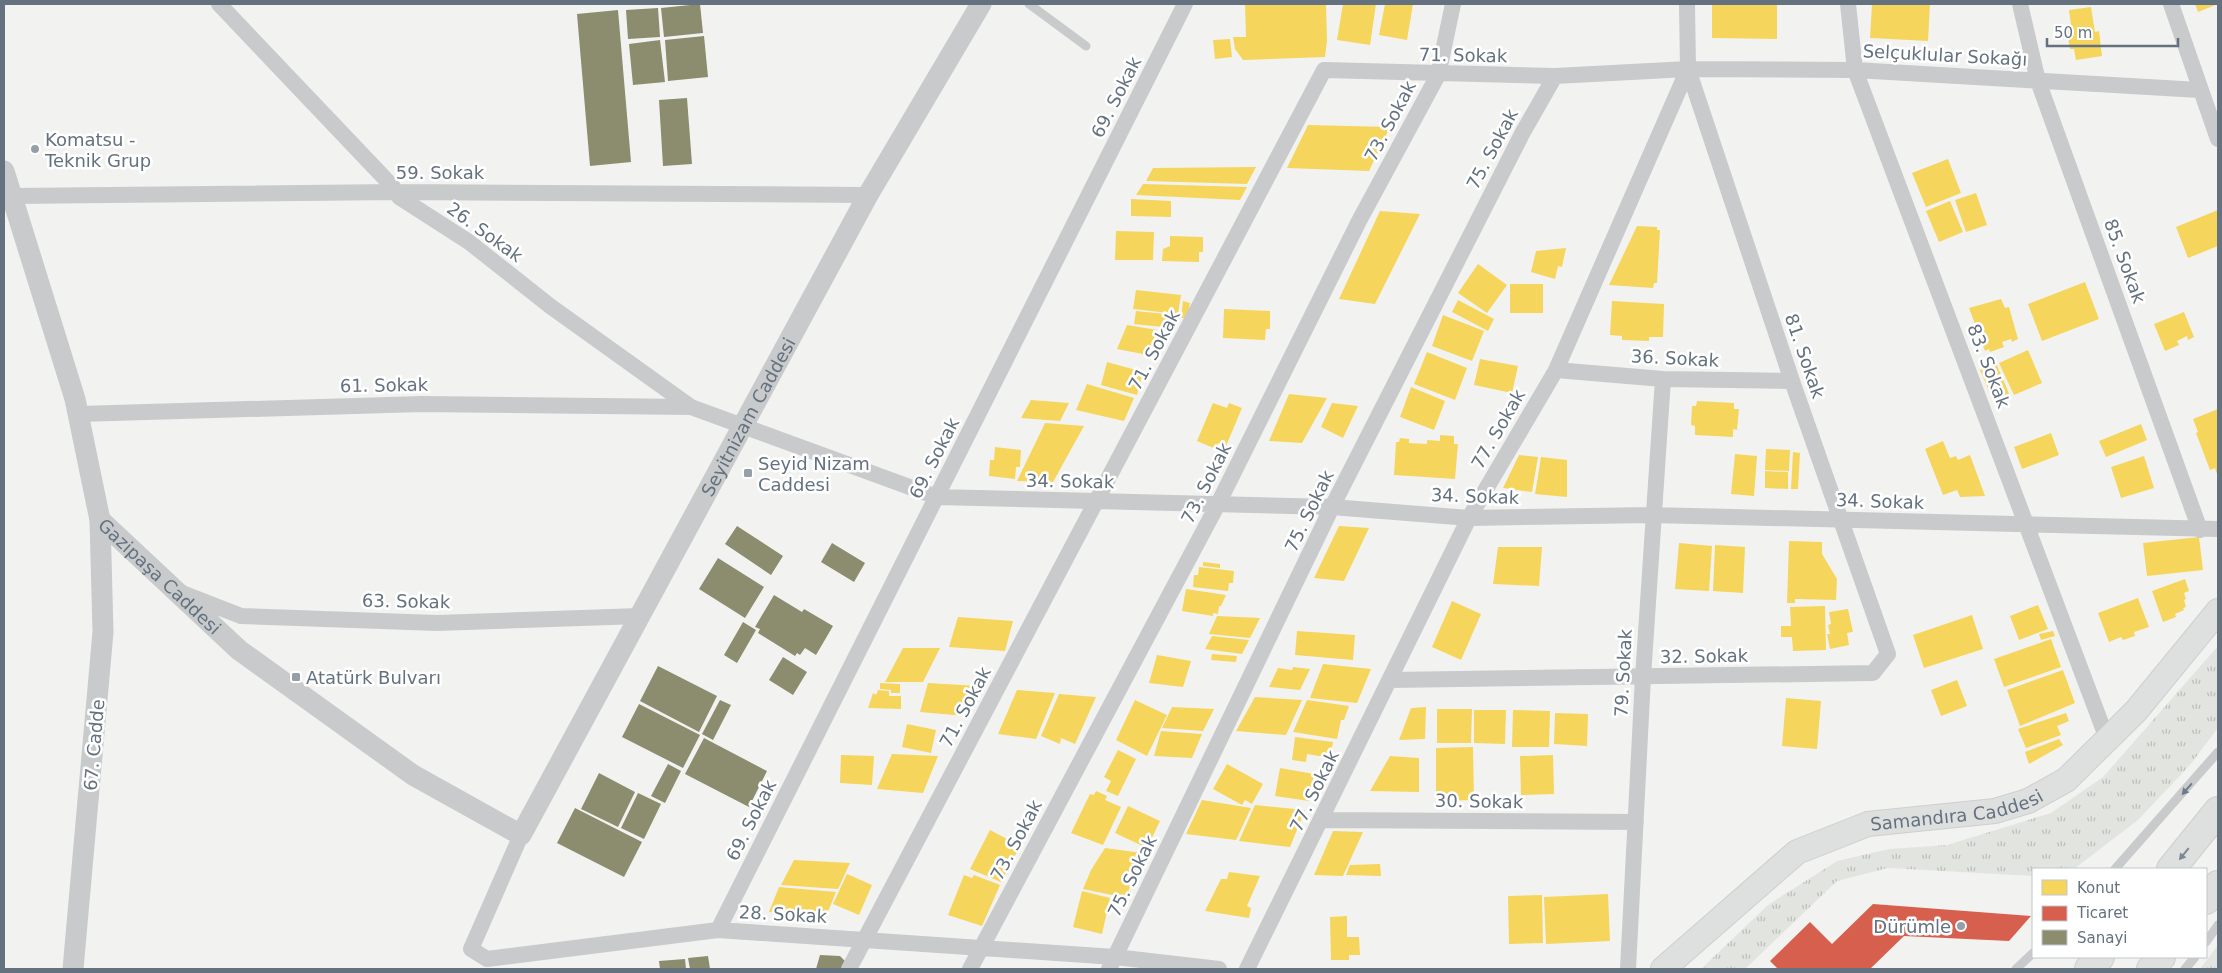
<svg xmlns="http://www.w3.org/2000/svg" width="2222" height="973" font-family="'DejaVu Sans',sans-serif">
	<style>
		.grass { fill: url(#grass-tufts) }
		.homes { fill: #f6d55c }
		.shops { fill: #d6604d }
		.industry { fill: #8c8c6e }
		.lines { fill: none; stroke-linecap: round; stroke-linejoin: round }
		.secondary-casing { stroke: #cecfcf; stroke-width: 26 }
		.motorway-casing { stroke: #cecfcf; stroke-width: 30 }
		.service { stroke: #c8cacb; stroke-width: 9 }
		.minor { stroke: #c8cacb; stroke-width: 16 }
		.tertiary { stroke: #c8cacb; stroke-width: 21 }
		.secondary { stroke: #dedfdf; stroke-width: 24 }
		.motorway { stroke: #dedfdf; stroke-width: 28 }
		.oneway { fill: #6e7b87 }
		.oneway2 { fill: #7c8892 }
		.poi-dot { fill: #969fa7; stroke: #fff; stroke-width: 2 }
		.labels { text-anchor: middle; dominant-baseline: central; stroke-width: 5; stroke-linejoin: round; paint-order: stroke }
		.street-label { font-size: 18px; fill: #64727f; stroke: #fff }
		.poi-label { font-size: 18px; fill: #64727f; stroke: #fff; text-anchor: start }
	</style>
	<defs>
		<pattern id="grass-tufts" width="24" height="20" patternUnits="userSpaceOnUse" patternTransform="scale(1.25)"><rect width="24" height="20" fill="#e2e5df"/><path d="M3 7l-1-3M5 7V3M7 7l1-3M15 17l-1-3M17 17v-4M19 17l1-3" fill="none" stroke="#bbbeba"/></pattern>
	</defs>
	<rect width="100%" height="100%" fill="#f2f3f1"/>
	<!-- grass -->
	<path class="grass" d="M2218,646v82l-28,37 -52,55 -64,49h-41v7l-145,-8 -51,13 -92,88h-44l67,-64 69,-44 52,-12 58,-4 104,-32 52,-36z
		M2218,945v24h-18z"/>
	<!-- homes -->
	<path class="homes" d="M1245,4h81l1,36 -2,17 -82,3 -8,-11 -2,-12h13z
		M1343,4h33l-6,41 -33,-5z
		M1385,4h28l-6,36 -28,-5z
		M1712,4h65v35l-65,-1z
		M1872,4h58l-2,37 -58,-3z
		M2195,4h23l-20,8z
		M2091,7l4,25 4,-1 3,25 -26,4 -2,-11h-4l-4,-23 5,-1 -2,-15z
		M1230,39l2,18 -17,2 -2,-19z
		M1308,125l82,2 -21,44 -82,-3z
		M1948,159l13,34 -35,14 -14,-34z
		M1256,167l-9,17 -101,-3 7,-13z
		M1143,184l104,3 -7,13 -104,-5z
		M1976,193l11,32 -21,7 -11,-32z
		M1131,199l40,2v16l-40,-1z
		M1950,201l13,31 -24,10 -13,-31z
		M2218,210v36l-30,12 -12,-31z
		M1380,211l40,3 -45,90 -36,-5z
		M1637,226l20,1v3h3l-3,53h-3l-1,5 -44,-3z
		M1116,231l38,1 -1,28h-38z
		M1170,236l33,1v15h-4v10l-37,-1 1,-12 7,-3z
		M1566,248l-4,19 -4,-1 -3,13 -24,-7 5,-21z
		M1478,264l29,21 -20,28 -29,-20z
		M2085,282l14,37 -57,22 -14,-37z
		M1510,284h33v29h-33z
		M1136,290l45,5 -3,19 -45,-5z
		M2001,299l4,9 4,-1 9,32 -6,3 -1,-3 -9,3 2,5 -14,5 -1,-3 -4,2 -6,-17 5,-2 -2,-5 -3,1 -2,-5 -2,1 -6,-16z
		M1458,300l36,19 -6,12 -36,-19z
		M1183,301l7,2 -3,15h-6z
		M1612,301l52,3 -1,33h-14v4l-27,-1v-4l-12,-1z
		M1224,309l46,2v18h-4l-1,11 -42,-2z
		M1136,311l38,4 -1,13 -39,-4z
		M2184,312l10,25 -6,3 -1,-4 -10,5 2,4 -14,6 -11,-27z
		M1443,315l41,16 -12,30 -40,-15z
		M1127,325l30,5 -9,25 -31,-6z
		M2028,350l14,33 -28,12 -15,-32z
		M1427,352l40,16 -12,32 -41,-16z
		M1480,359l38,7 -6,27 -38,-8z
		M1107,362l36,10 -6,23 -36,-10z
		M1996,363l15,35 -16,7 -15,-35z
		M1087,384l47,14 -10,23 -48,-11z
		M1411,387l34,14 -11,29 -34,-13z
		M1289,394l38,4 -25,45 -33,-2z
		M1031,400l38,3 -9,18 -39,-3z
		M1697,401l37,2v6h5l-2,21 -4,-1v8l-38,-2v-9l-4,-1 1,-19h4z
		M1213,403l14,5 2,-5 13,5 -16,38 -8,-3 -2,6 -19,-8z
		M1332,403l26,3 -15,32 -22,-11z
		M2218,409v68l-3,-9 -5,2 -14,-37 2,-1 -5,-13z
		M1045,423l39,3 -31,56 -36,-1z
		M2141,424l6,16 -41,17 -7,-16z
		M2051,433l8,22 -37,14 -8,-22z
		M1440,435l14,1v8h4l-3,35 -61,-4 2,-33h3l1,-4 9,1v4l18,1v-4l13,1z
		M1943,441l7,17 6,-2 2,4 12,-5 15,41 -25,1 -3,-7 -14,5 -18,-46z
		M995,447l26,3 -1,17h-4l-1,12 -26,-3 1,-16h4z
		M1766,449l24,1 -1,21 -24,-1z
		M1793,452l7,1 -2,36h-7z
		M1735,454l22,2 -3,40 -23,-2z
		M1519,455l19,2 -6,35 -29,-4z
		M2144,456l10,32 -33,10 -10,-31z
		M1541,457l26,3v37l-32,-3z
		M1765,471l23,1v17l-23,-1z
		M1339,526l30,2 -25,53 -30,-3z
		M2199,537l4,33 -56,6 -4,-33z
		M1789,541l33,1v12l15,25 -1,21 -41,-1v4h-8z
		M1679,543l33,3 -3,45 -34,-2z
		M1715,545l30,2 -2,46 -30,-2z
		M1498,547h44l-3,39 -46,-2z
		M1203,562l17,2v4l-17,-2z
		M1199,567l35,4 -1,12h-4l-1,8 -35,-4 1,-12h4z
		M2185,579l4,12 -5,2 2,6 -2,1 2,7 -3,1 1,2 -9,4 1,3 -13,5 -11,-31z
		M1186,589l40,6 -5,11h-2l-1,8 -5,-1v3l-31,-5z
		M2138,598l11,29 -15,5 1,4 -12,4 -2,-3 -12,5 -11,-29z
		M1452,601l29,13 -20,46 -29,-13z
		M2038,605l10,24 -29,11 -9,-24z
		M1825,606l1,44 -33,1 -1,-14h-11v-11h10l-1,-19z
		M1848,609l5,23 -6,1 2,12 -19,4 -3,-15h3l-2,-9 3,-1 -2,-12z
		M1972,615l11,34 -59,19 -11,-33z
		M1217,616l43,2 -10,20 -41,-4z
		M958,617l55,4 -8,30 -56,-4z
		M1297,631l58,4 -2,25 -58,-5z
		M2053,631l2,5 -14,4 -2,-6z
		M1212,636l37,4 -7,14 -37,-5z
		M2051,639l10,28 -57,20 -10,-28z
		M903,648h37l-17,34h-38z
		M1212,654l25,2 -1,6 -25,-2z
		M1157,655l34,6 -8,26 -34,-4z
		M1323,664l48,5 -14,34 -47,-5z
		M1293,667l17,2 -10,21 -31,-3 9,-19 14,2z
		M2063,670l12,33 -55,23 -13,-36z
		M1957,680l10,26 -26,10 -10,-26z
		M880,683l20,1v9h-9v-3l-11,-1z
		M928,683l50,3 -13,30 -45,-4z
		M878,690l11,1v5h12v13l-33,-1 5,-15 3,2z
		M1017,690l38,3 -19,46 -38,-5z
		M1059,694l37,3 -21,47 -14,-6 -1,6 -19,-8z
		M1255,697l47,3 -16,35 -50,-4z
		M1786,698l35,3 -4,48 -35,-3z
		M1135,700l32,15 -20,41 -31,-16z
		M1307,700l42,6 -5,14h-3l-4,19 -44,-7z
		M1172,707l42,2 -11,22 -41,-3z
		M1426,707l-1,32 -26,1 12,-32z
		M1437,709h35l-1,34h-34z
		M1474,710h32l-1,34 -31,-1z
		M1513,710l37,1 -1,36h-37z
		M1555,713l33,1 -1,32 -33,-2z
		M2066,713l3,8 -12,5 4,9 -35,13 -8,-19z
		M907,724l29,6 -5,23 -29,-6z
		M1161,731l41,3 -10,24 -38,-2z
		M1295,737l38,5 -3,16 -23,-4 -1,8 -14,-2z
		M2059,739l4,6 -34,19 -4,-12z
		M1473,747l1,53 -38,1v-53z
		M1118,750l18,9 -18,37 -12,-5 5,-10 -7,-4z
		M892,754l46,2 -15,37 -46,-4z
		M841,755l33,1 -2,29 -32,-2z
		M1553,755l1,39 -33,1 -1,-39z
		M1390,756l29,2v34l-49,-1z
		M1227,764l36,20 -11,20 -7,-4 -3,5 -29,-16z
		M1280,768l34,6 -5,27 -34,-5z
		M1096,791l11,5 -2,4 16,7 -18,38 -32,-12 19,-39 4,1z
		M1202,800l49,8 -15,32 -50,-6z
		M1255,805l50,5 -15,37 -51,-6z
		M1128,806l32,15 -13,27 -32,-15z
		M990,830l21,11 -1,2 9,5 -18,34 -31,-13z
		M1333,831l30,1 -20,44 -29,-1z
		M1105,848l37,5 -16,45 -43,-9 8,-19z
		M794,860l56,3 -12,26 -57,-4z
		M1380,864l1,12 -35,-1 4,-10z
		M1229,872l31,4 -13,30 4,2 -2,10 -44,-7 16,-32h6z
		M847,874l25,11 -13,30 -26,-11z
		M964,875l8,3 2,-3 26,10 -18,41 -34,-11z
		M779,887l57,5 -11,27 -56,-7z
		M1082,891l28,7 -8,36 -29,-7z
		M1608,894l2,47 -64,3 -2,-47z
		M1542,895l1,48 -34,1 -1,-48z
		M1347,916v21h12l1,18h-11v5h-18l-1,-43z"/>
	<!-- shops -->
	<path class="shops" d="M1873,904l158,12 -22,25 -105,-5 -34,33h-92l-8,-8 40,-39 22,22z"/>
	<!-- industry -->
	<path class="industry" d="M700,4l3,29 -39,4 -3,-29z
		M658,8l2,29 -32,2 -2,-29z
		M618,10l13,152 -41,4 -13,-152z
		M704,36l4,41 -40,4 -3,-41z
		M660,40l5,42 -32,3 -4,-41z
		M687,98l5,66 -29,2 -4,-66z
		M737,526l46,30 -12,19 -46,-31z
		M832,543l33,20 -11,19 -33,-20z
		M718,558l46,29 -19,31 -46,-29z
		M774,595l28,17 2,-3 29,17 -17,29 -11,-7 -5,7 -3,-2 -2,3 -37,-23 2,-4 -5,-2z
		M743,622l13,8 -19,33 -13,-8z
		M783,657l24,15 -14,23 -24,-15z
		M658,666l59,30 -18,36 -59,-31z
		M720,700l11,5 -18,35 -11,-6z
		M639,704l61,31 -17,33 -61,-31z
		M704,738l63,33 -18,36 -64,-33z
		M668,764l13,7 -16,32 -14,-7z
		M599,773l36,19 -17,35 -37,-18z
		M638,793l23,11 -17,35 -23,-11z
		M575,808l67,34 -18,35 -67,-34z
		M820,955l20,1 7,7 -3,6h-28z
		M708,956l2,13h-20l-2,-11z
		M685,959l1,10h-26l-1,-8z"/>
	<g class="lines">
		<defs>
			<g id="secondary">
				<path id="s2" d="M1663,969l134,-117 71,-28 127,-13 33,-10 38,-21 70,-69 82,-100"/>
			</g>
			<path id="motorway" d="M2171,869l47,-58
				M2206,900l12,-15
				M2089,969l11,-12
				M2151,969l10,-12"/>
		</defs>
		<!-- secondary casing -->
		<use href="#secondary" class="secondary-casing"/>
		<!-- motorway casing -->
		<use href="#motorway" class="motorway-casing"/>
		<!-- service -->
		<path class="service" d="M1029,4l57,42
			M2115,869l103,-117
			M2206,942l12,-17
			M2016,969l17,-16
			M2185,969l10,-12"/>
		<!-- minor -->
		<path class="minor" d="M219,4l174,183 6,10 70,45 81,64 141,101 246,90 395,10 137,11 183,-3 566,14
			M1848,4l7,66 252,669
			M2020,4l18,77 162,449
			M2171,4l47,135
			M12,196l385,-4 471,3
			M1556,370l107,9 129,2
			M79,414l343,-10 269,3
			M182,593l59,23 196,7 203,-7
			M1391,680l482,-7 15,-19 -96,-273 -104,-312
			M1322,820l314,2
			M521,835l-50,114 16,10 231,-29 397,27 104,12
			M718,930l467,-926
			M849,969l475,-899 231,6 133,-7 167,1 344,20
			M970,969l248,-465 141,-283 79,-146 15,-71
			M1109,969l223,-462 191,-375 32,-56
			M1247,969l222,-451 87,-148 132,-301 -1,-65
			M1628,969l15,-292 20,-298"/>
		<!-- tertiary -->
		<g class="tertiary">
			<path d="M4,171l71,228 25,121 3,112 -30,337"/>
			<path id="s1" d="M100,520l139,130 174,125 108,60 347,-640 113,-191"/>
		</g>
		<!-- secondary -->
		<use href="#secondary" class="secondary"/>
		<!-- motorway -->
		<use href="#motorway" class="motorway"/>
	</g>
	<!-- one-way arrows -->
	<defs><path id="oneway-solid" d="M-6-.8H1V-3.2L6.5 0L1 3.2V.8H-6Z" transform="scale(1.25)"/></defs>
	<use class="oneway" href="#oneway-solid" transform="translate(2187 789) rotate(131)"/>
	<use class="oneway2" href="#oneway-solid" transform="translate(2184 854) rotate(129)"/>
	<!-- markers -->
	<g class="poi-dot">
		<circle cx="35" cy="149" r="5"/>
		<rect x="743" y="468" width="10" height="10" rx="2.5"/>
		<rect x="291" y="672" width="10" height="10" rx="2.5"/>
		<circle cx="1961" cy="926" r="5"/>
	</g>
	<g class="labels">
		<!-- street labels -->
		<g class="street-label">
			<text transform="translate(1463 55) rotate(1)">71. Sokak</text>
			<text transform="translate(1945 55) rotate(3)">Selçuklular Sokağı</text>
			<text transform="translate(1116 97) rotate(-63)">69. Sokak</text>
			<text transform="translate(1390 121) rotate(-62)">73. Sokak</text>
			<text transform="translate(1492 149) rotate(-62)">75. Sokak</text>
			<text x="440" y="172">59. Sokak</text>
			<text transform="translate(485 232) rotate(36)">26. Sokak</text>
			<text transform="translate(2125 261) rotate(70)">85. Sokak</text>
			<text transform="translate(1154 350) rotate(-62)">71. Sokak</text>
			<text transform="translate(1805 356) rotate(71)">81. Sokak</text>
			<text transform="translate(1675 358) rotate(3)">36. Sokak</text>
			<text transform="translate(1989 366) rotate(69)">83. Sokak</text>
			<text transform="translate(384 385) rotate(-1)">61. Sokak</text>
			<text stroke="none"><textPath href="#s1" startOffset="1004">Seyitnizam Caddesi</textPath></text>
			<text transform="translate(1498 429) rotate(-60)">77. Sokak</text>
			<text transform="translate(934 458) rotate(-63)">69. Sokak</text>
			<text transform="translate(1070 481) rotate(1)">34. Sokak</text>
			<text transform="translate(1206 483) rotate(-63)">73. Sokak</text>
			<text transform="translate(1475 496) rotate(2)">34. Sokak</text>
			<text transform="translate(1880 501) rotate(2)">34. Sokak</text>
			<text transform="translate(1309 511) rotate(-64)">75. Sokak</text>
			<text stroke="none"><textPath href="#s1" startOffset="82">Gazipaşa Caddesi</textPath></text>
			<text transform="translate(406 601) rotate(1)">63. Sokak</text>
			<text transform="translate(1704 656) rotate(-1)">32. Sokak</text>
			<text transform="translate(1623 673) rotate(-87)">79. Sokak</text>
			<text transform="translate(965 707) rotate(-62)">71. Sokak</text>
			<text transform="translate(94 745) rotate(-85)">67. Cadde</text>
			<text transform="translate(1314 791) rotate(-64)">77. Sokak</text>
			<text transform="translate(1479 801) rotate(1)">30. Sokak</text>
			<text stroke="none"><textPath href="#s2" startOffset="344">Samandıra Caddesi</textPath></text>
			<text transform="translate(751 820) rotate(-63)">69. Sokak</text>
			<text transform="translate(1016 840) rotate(-62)">73. Sokak</text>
			<text transform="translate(1132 876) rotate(-64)">75. Sokak</text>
			<text transform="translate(783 914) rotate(3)">28. Sokak</text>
		</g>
		<!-- poi labels -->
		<g class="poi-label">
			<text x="45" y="139">Komatsu -<tspan x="45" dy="21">Teknik Grup</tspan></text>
			<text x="758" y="463">Seyid Nizam<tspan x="758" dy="21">Caddesi</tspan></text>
			<text x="306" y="677">Atatürk Bulvarı</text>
			<text x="1951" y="926" text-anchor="end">Dürümle</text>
		</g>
	</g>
	<!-- border -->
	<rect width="2222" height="973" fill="none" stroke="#64727f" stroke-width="10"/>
	<!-- legend -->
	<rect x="2032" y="868" width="175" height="90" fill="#ffffff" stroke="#c1c7cc"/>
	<rect x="2042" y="880" width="25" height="15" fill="#f6d55c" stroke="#c1c7cc"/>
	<text x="2077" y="893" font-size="15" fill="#64727f">Konut</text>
	<rect x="2042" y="906" width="25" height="15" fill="#d6604d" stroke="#c1c7cc"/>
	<text x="2077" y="918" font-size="15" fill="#64727f">Ticaret</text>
	<rect x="2042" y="930" width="25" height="15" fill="#8c8c6e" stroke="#c1c7cc"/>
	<text x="2077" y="943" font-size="15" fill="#64727f">Sanayi</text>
	<!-- scale -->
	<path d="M2047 38v8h131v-8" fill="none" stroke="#64727f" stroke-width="2.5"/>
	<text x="2054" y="38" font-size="15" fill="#64727f" stroke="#ffffff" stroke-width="4" paint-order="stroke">50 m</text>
</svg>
